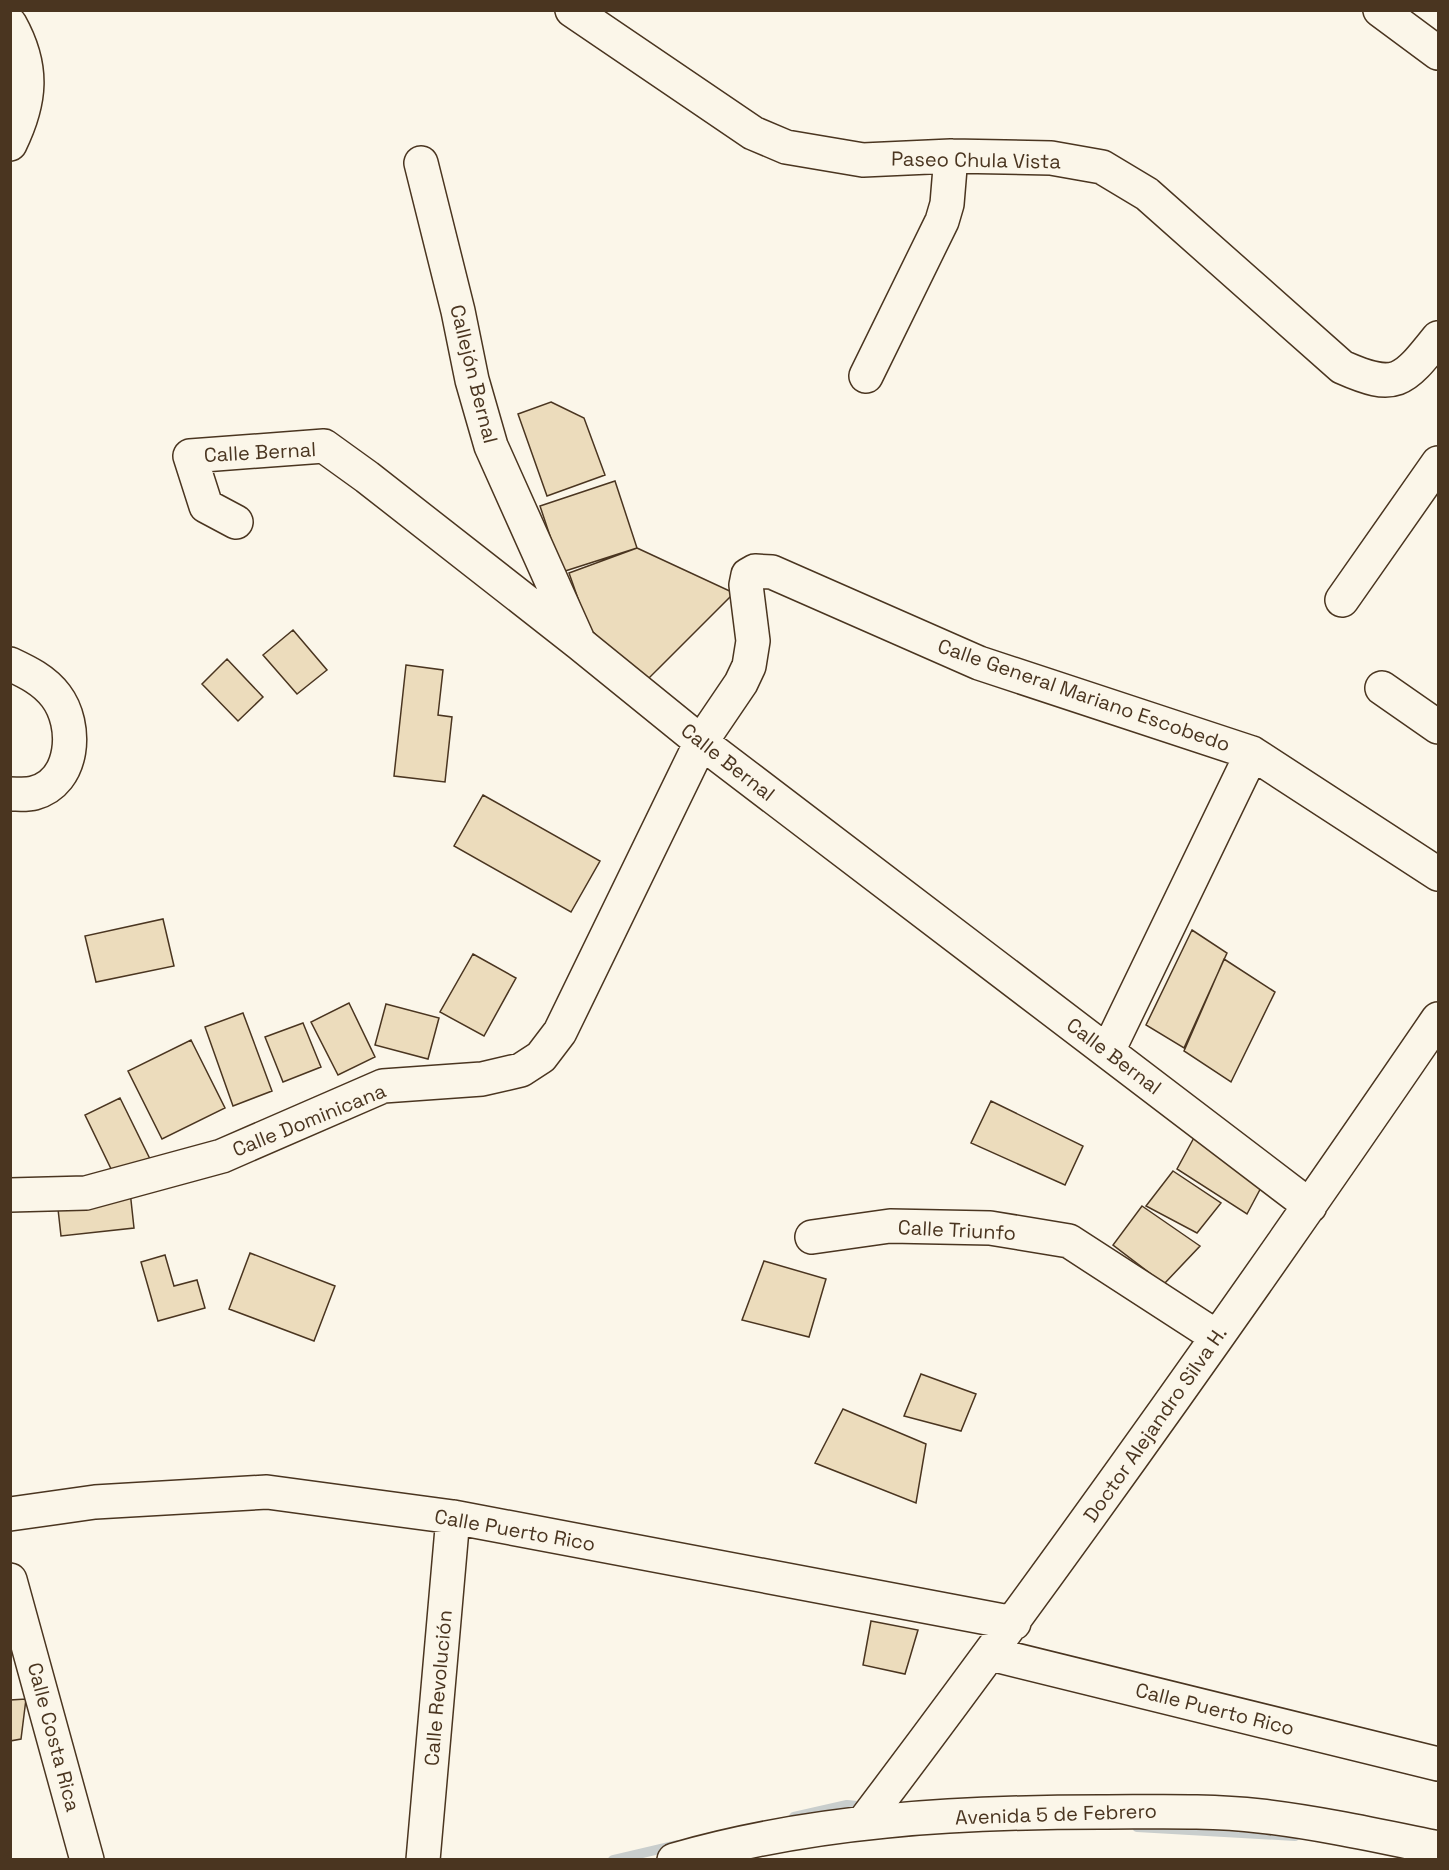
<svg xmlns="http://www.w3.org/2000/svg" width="1449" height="1870" font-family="'Space Grotesk',sans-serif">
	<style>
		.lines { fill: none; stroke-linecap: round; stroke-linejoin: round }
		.stream { stroke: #c9cecd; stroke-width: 10 }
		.building { fill: #ecdcbc; stroke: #4a3520; stroke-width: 1.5 }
		.minor-casing { stroke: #4a3520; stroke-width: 36 }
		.minor { stroke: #fbf6e9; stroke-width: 33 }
		.labels { text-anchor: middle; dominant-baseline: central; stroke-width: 4.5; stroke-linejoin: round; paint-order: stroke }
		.street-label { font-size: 20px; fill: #4a3520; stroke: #fbf6e9 }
	</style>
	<rect width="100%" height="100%" fill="#fbf6e9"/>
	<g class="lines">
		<!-- stream -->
		<path class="stream" d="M794,1817l53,-12 20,2
			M1137,1827l158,9
			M613,1860l64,-15"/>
	</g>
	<!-- building -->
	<path class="building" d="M551,402l33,16 21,57 -58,21 -29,-82z
		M615,481l22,67 -75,24 -22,-66z
		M637,548l97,45 -90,90 -56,-56 -19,-54z
		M293,630l34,40 -30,24 -34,-39z
		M227,659l36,38 -25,24 -36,-37z
		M406,665l37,5 -5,45 14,2 -7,65 -51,-6z
		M483,795l117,66 -29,51 -117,-66z
		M163,919l11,47 -78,16 -11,-46z
		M1192,930l35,23 -43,95 -38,-23z
		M473,954l43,24 -32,58 -44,-24z
		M1224,959l51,33 -44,90 -47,-31z
		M349,1003l26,54 -37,18 -27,-53z
		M386,1004l53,14 -11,41 -53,-14z
		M243,1013l29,78 -39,15 -28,-79z
		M303,1023l18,44 -38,15 -18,-45z
		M191,1040l34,68 -63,31 -34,-68z
		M120,1098l30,61 -35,18 -30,-62z
		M991,1101l92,45 -18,39 -94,-42z
		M1196,1134l68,48 -17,32 -70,-45z
		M1173,1171l48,32 -24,30 -51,-27z
		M130,1191l4,37 -73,8 -4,-36z
		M1142,1206l58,40 -36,38 -51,-39z
		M250,1253l85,33 -21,55 -85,-32z
		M165,1255l9,31 23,-6 8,28 -47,13 -17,-59z
		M764,1261l62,18 -17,58 -67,-17z
		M921,1374l55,20 -15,37 -57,-15z
		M843,1409l83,35 -10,59 -101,-40z
		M871,1621l47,9 -13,44 -42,-9z
		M26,1699l-5,40 -11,2v-41z"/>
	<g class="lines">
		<defs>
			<path id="minor" d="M572,10l181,123 33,14 77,13 88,-4 100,2 51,9 45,27 195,173c54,24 61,15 96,-29
				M1380,10l58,43
				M10,24c24,43 21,77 0,120
				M421,163l37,148 14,69 19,66 86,192
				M866,376l76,-155 5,-17 4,-48
				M236,522l-30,-16 -16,-50 134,-10 43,31 212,166 122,99 609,464
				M1342,600l96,-137
				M10,664c17,8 34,16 46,32 22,29 19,86 -22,97 -7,2 -16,1 -24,1
				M1382,688l56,39
				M1108,1051l144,-298
				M10,1195l76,-2 136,-37 161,-70 99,-7 39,-9 20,-13 19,-25 141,-290 40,-59 8,-17 4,-25 -7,-56 2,-10 7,-4 17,1 207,91 273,90 186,121
				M812,1237l78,-11 100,2 79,13 148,96
				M10,1514l85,-12 172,-10 186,25 561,106
				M10,1580l77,280
				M991,1654l447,110
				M863,1823c199,-263 389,-532 575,-804
				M423,1860l30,-343
				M674,1860c138,-40 284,-48 427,-48 53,0 107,-2 159,4 60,7 119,20 178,32"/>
		</defs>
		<!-- minor casing -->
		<use href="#minor" class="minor-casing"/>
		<!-- minor -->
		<use href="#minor" class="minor"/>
	</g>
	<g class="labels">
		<!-- street labels -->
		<g class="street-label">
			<text transform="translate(976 160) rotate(1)">Paseo Chula Vista</text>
			<text transform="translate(474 374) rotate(76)">Callejón Bernal</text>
			<text transform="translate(260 452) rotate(-3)">Calle Bernal</text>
			<text transform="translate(1084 695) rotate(19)">Calle General Mariano Escobedo</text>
			<text transform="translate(728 762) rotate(38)">Calle Bernal</text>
			<text transform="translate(1114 1056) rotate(37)">Calle Bernal</text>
			<text transform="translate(309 1120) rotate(-22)">Calle Dominicana</text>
			<text transform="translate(957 1230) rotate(3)">Calle Triunfo</text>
			<text transform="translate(1155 1424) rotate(-55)">Doctor Alejandro Silva H.</text>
			<text transform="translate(515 1530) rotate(10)">Calle Puerto Rico</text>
			<text transform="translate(438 1688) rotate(-85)">Calle Revolución</text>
			<text transform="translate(1215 1709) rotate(14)">Calle Puerto Rico</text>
			<text transform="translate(54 1737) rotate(75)">Calle Costa Rica</text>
			<text transform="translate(1056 1814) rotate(-2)">Avenida 5 de Febrero</text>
		</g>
	</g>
	<!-- border -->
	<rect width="1449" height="1870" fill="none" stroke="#4a3520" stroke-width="24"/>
</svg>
